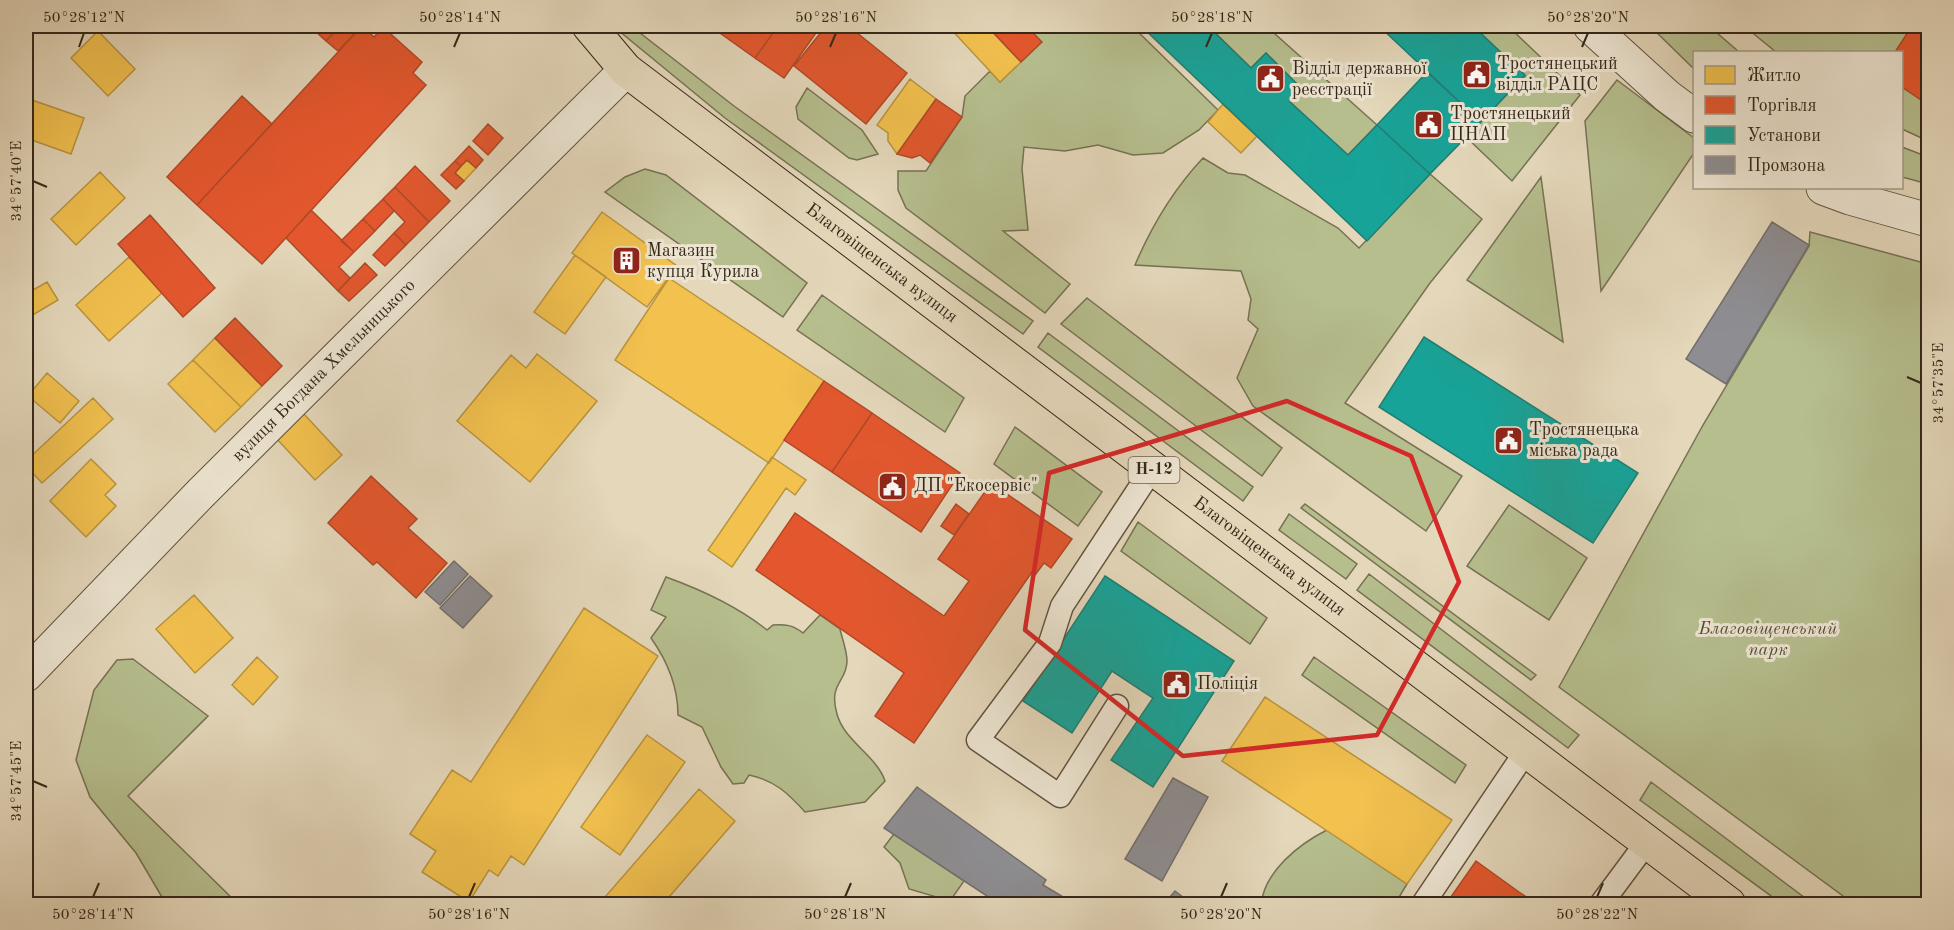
<svg xmlns="http://www.w3.org/2000/svg" width="1954" height="930" font-family="'Old Standard TT',serif">
	<style>
		.green { fill: #b6be8e; stroke: #767253; stroke-width: 1.5 }
		.homes { fill: #f2c14e; stroke: #b9933e; stroke-width: 1.5 }
		.shops { fill: #e4572e; stroke: #b04927; stroke-width: 1.5 }
		.public { fill: #17a398; stroke: #207e72; stroke-width: 1.5 }
		.industry { fill: #8d8d92; stroke: #736e6d; stroke-width: 1.5 }
		.lines { fill: none; stroke-linecap: round; stroke-linejoin: round }
		.service-casing { stroke: #615340; stroke-width: 25 }
		.tertiary-casing { stroke: #615340; stroke-width: 35 }
		.primary-casing { stroke: #352718; stroke-width: 35 }
		.service { stroke: #ede5d2; stroke-width: 22 }
		.tertiary { stroke: #ede5d2; stroke-width: 33 }
		.primary { stroke: #e4d7ba; stroke-width: 33 }
		.marked { fill: none; stroke: #d62828; stroke-width: 4.5; stroke-linejoin: round }
		.ticks { fill: none; stroke: #352718; stroke-width: 2 }
		.labels { text-anchor: middle; dominant-baseline: central; stroke-width: 6; stroke-linejoin: round; paint-order: stroke }
		.shield { fill: #ede5d2; stroke: #6c6050; stroke-width: 1.5 }
		.shield-label { font-size: 16px; font-weight: bold; fill: #352718 }
		.poi-label { font-size: 18px; fill: #352718; stroke: #ede5d2; text-anchor: start }
		.street-label { font-size: 18px; fill: #352718; stroke: #ede5d2 }
		.park-label { font-size: 18px; font-style: italic; fill: #554d36; stroke: #ede5d2 }
		.neatline { fill: none; stroke: #352718; stroke-width: 2 }
		.ticks-label { font-size: 15px; text-anchor: middle; fill: #352718 }
	</style>
	<rect width="100%" height="100%" fill="#e4d7ba"/>
	<filter id="stains"><feTurbulence type="fractalNoise" baseFrequency=".00333" numOctaves="4"/><feColorMatrix values="0 0 0 0 .2 0 0 0 0 .09 0 0 0 0 .02 0 0 0 .5 -.17"/></filter>
	<radialGradient id="worn" r=".72"><stop offset=".6" stop-color="#630" stop-opacity="0"/><stop offset="1" stop-color="#630" stop-opacity=".3"/></radialGradient>
	<!-- green -->
	<path class="green" d="M613,26h18l103,80 299,215 -10,13 -298,-216z
		M1026,26h106l86,84 -19,20 -36,23 -30,2 -35,-10 -33,6 -41,-4 -2,22 6,61 -25,1 67,53 -25,29 -139,-105 -8,-18v-19h28l36,-54 3,-21 25,-25 10,11 41,-40z
		M1208,26h58l111,99 -29,30 -58,-53 12,-13 -36,-36 -15,15z
		M1473,26h35l72,69 -68,86 -46,-44 59,-61z
		M1650,26h59l30,26h-45v17z
		M1744,26h184v115l-26,-12v-77h-126z
		M1617,80l77,58v15l-93,138 -16,-170z
		M807,88l55,42 16,24 -21,6 -8,-2 -51,-39 -2,-12z
		M1902,147l26,10v27l-26,-7z
		M1203,158l25,15 17,2 93,53 21,20 71,-74 52,45 -52,64 -85,120 117,73 -36,55 -173,-125 -16,-28 21,-49 -10,-9 3,-21 -10,-28 -106,-6c17,-40 38,-75 68,-107z
		M645,169l21,6 141,108 -24,34 -178,-125 20,-15z
		M1541,177l22,165 -96,-62z
		M1810,232l118,32v640h-74l-295,-217 144,-262 106,-179z
		M822,295l142,103 -19,34 -148,-102z
		M1087,298l195,150 -20,28 -201,-152z
		M1048,333l205,154 -10,14 -205,-154z
		M1015,427l87,65 -24,34 -84,-62z
		M1305,504l231,171 -5,5 -230,-172z
		M1509,505l78,53 -38,62 -82,-54z
		M1289,514l68,50 -11,15 -67,-49z
		M1138,522l129,96 -17,26 -129,-93z
		M1369,574l210,161 -11,13 -211,-158z
		M666,577c36,13 71,29 101,53l6,-5c12,-1 20,0 30,8l17,-18 20,14c2,9 7,22 7,32 0,21 -19,22 -10,53 7,27 40,42 48,67l-20,21 -60,10c-17,-19 -31,-32 -56,-37l-5,8 -11,1 -12,-17 -19,-40 -24,-12c0,-29 -10,-53 -27,-77l15,-21 -15,-7z
		M1314,657l152,108 -11,18 -153,-108z
		M133,659l75,57 -80,80 110,108h-72l-30,-51 -46,-56 -14,-37 18,-70 23,-30z
		M1651,782l162,122h-31l-142,-104z
		M1327,830l80,54 -12,20h-134c4,-33 38,-60 66,-74z
		M894,834l70,47 -14,20 -41,-12 -9,-26 -16,-16z"/>
	<!-- homes -->
	<path class="homes" d="M948,26h39l34,36 -21,20z
		M98,31l37,38 -27,27 -37,-38z
		M910,79l26,20 -39,55 -9,-13v-8l-11,-8z
		M26,98l58,20 -13,36 -45,-16z
		M1223,104l34,32 -16,17 -33,-31z
		M467,160l9,8 -12,13 -9,-8z
		M100,172l25,26 -49,47 -25,-26z
		M602,212l75,54 -30,41 -75,-54z
		M575,255l31,22 -41,57 -31,-22z
		M129,257l33,36 -53,48 -33,-36z
		M669,278l155,103 -55,82 -154,-103z
		M47,282l11,18 -32,19v-25z
		M215,338l47,48 -21,21 -48,-47z
		M537,354l60,47 -67,81 -73,-61 54,-66 15,13z
		M193,360l48,47 -26,25 -47,-48z
		M47,373l32,28 -19,22 -32,-27z
		M93,398l20,21 -71,64 -16,-17v-5z
		M303,413l39,42 -27,25 -39,-42z
		M772,457l34,23 -11,15 -9,-7 -54,79 -24,-17z
		M91,459l25,25 -11,11 11,11 -30,31 -36,-36z
		M194,595l39,43 -38,35 -39,-44z
		M584,608l74,48 -134,209 -13,-9 -13,20 -9,-6 -20,32 -47,-30 14,-21 -26,-17 42,-64 19,12z
		M257,657l21,20 -25,28 -21,-20z
		M1265,697l187,123 -45,64 -185,-123z
		M647,735l38,27 -65,93 -39,-28z
		M699,789l36,32 -72,83h-77l5,-6 8,6z"/>
	<!-- shops -->
	<path class="shops" d="M317,26h23l-14,15 -13,-12z
		M340,26h22l-24,25 -12,-10z
		M362,26l12,11 9,-10 39,35 -9,11 13,12 -164,179 -65,-59z
		M710,26h68l-23,32z
		M778,26h43l-37,52 -29,-20z
		M826,26h35l-5,6 51,41 -41,51 -72,-58z
		M987,26h39l16,16 -21,20z
		M1912,26h16v68l-4,8 -22,-15v-35h-7z
		M242,96l30,28 -75,81 -30,-28z
		M936,99l26,18 -32,46 -10,-8 -8,3 -15,-4z
		M488,124l15,14 -15,17 -15,-14z
		M469,146l14,14 -7,8 -9,-8 -6,6 -6,-5z
		M455,161l6,5 -6,7 9,8 -8,8 -15,-14z
		M415,166l35,35 -21,21 -34,-35z
		M395,187l34,35 -23,23 -12,-12 11,-11 -22,-23z
		M383,199l11,12 -19,20 -12,-12z
		M311,210l43,42 -15,15 11,11 -12,13 -52,-53z
		M150,215l65,73 -32,29 -65,-73z
		M363,219l12,12 -21,21 -13,-11z
		M394,233l12,12 -21,21 -12,-11z
		M365,263l12,12 -28,26 -11,-10z
		M235,318l47,48 -20,20 -47,-48z
		M824,381l48,32 -40,59 -48,-32z
		M872,413l88,60 -39,59 -89,-60z
		M371,476l46,43 -9,9 39,35 -31,35 -39,-36 -4,3 -45,-42z
		M991,483l81,56 -21,29 -7,-5 -9,12 -3,-3 -118,171 -39,-27 29,-43 -148,-103 39,-57 149,103 25,-35 -31,-22z
		M956,504l13,10 -15,21 -13,-9z
		M1476,861l43,31 18,12h-91z"/>
	<!-- public -->
	<path class="public" d="M1141,26h67l43,42 15,-15 36,36 -12,13 58,53 29,-30 53,49 -63,67z
		M1379,26h94l52,49 -44,47z
		M1427,72l54,50 -51,52 -53,-49z
		M1424,337l214,136 -45,70 -214,-136z
		M1105,576l129,85 -81,126 -42,-27 42,-62 -41,-27 -40,62 -49,-32z"/>
	<!-- industry -->
	<path class="industry" d="M1772,222l37,23 -83,139 -40,-25z
		M454,561l14,13 -28,31 -15,-13z
		M470,576l22,20 -29,32 -23,-20z
		M1173,778l35,19 -46,84 -37,-22z
		M917,787l129,93 -3,5 32,19h-76l-115,-76z
		M1175,891l17,13h-28z"/>
	<g class="lines">
		<defs>
			<path id="service" d="M1117,706l-57,90 -82,-56 72,-97 12,-37 90,-137
				M1423,904l103,-153
				M1601,904l46,-62"/>
			<g id="tertiary">
				<path d="M1590,26l77,70 27,20"/>
				<path d="M1823,188l27,10 78,22"/>
				<path id="s1" d="M26,675l175,-182 425,-423"/>
			</g>
			<g id="primary">
				<path id="s2" d="M589,26l37,44 1103,834"/>
			</g>
		</defs>
		<!-- service casing -->
		<use href="#service" class="service-casing"/>
		<!-- tertiary casing -->
		<use href="#tertiary" class="tertiary-casing"/>
		<!-- primary casing -->
		<use href="#primary" class="primary-casing"/>
		<!-- service -->
		<use href="#service" class="service"/>
		<!-- tertiary -->
		<use href="#tertiary" class="tertiary"/>
		<!-- primary -->
		<use href="#primary" class="primary"/>
	</g>
	<!-- marked area -->
	<path class="marked" d="M1287,401l124,55 48,126 -82,153 -194,21 -158,-126 24,-157z"/>
	<!-- ticks -->
	<path class="ticks" d="M79,47l5,-14M454,47l6,-14M830,47l6,-14M1206,47l6,-14M1582,47l6,-14M33,181l14,6M1907,377l14,6M33,781l14,6M93,897l6,-14M469,897l6,-14M845,897l6,-14M1221,897l6,-14M1597,897l6,-14"/>
	<!-- icons -->
	<defs>
		<symbol id="civic-square" viewBox="-11 -11 22 22"><rect x="-9" y="-9" width="18" height="18" rx="4" fill="#8f2418" stroke="#ede5d2"/><path d="M-.6-6.5H3V-4.5H.6V-3L4-1V1h2V6H-6V1h2V-1L-.6-3ZM-1.2 2.5V6h2.4V2.5Z" fill="#fff"/></symbol>
		<symbol id="building-square" viewBox="-11 -11 22 22"><rect x="-9" y="-9" width="18" height="18" rx="4" fill="#8f2418" stroke="#ede5d2"/><path d="M-4-6H4V6H1V3H-1V6H-4ZM-2.5-4.3h1.7v1.8h-1.7ZM.8-4.3h1.7v1.8H.8ZM-2.5-1h1.7V.8h-1.7ZM.8-1h1.7V.8H.8Z" fill="#fff"/></symbol>
	</defs>
	<g fill-rule="evenodd">
		<use href="#civic-square" x="1460" y="58" width="33" height="33"/>
		<use href="#civic-square" x="1254" y="62" width="33" height="33"/>
		<use href="#civic-square" x="1412" y="108" width="33" height="33"/>
		<use href="#building-square" x="610" y="244" width="33" height="33"/>
		<use href="#civic-square" x="1492" y="424" width="33" height="33"/>
		<use href="#civic-square" x="876" y="470" width="33" height="33"/>
		<use href="#civic-square" x="1160" y="668" width="33" height="33"/>
	</g>
	<g class="labels">
		<!-- shield labels -->
		<rect class="shield" x="1128.5" y="457" width="51" height="26" rx="4.5"/>
		<g class="shield-label">
			<text x="1154" y="470">Н-12</text>
		</g>
		<!-- poi labels -->
		<g class="poi-label">
			<text x="1497" y="64">Тростянецький<tspan x="1497" dy="21">відділ РАЦС</tspan></text>
			<text x="1292" y="69">Відділ державної<tspan x="1292" dy="21">реєстрації</tspan></text>
			<text x="1450" y="114">Тростянецький<tspan x="1450" dy="21">ЦНАП</tspan></text>
			<text x="647" y="251">Магазин<tspan x="647" dy="21">купця Курила</tspan></text>
			<text x="1529" y="430">Тростянецька<tspan x="1529" dy="21">міська рада</tspan></text>
			<text x="914" y="486">ДП "Екосервіс"</text>
			<text x="1197" y="684">Поліція</text>
		</g>
		<!-- street labels -->
		<g class="street-label">
			<text stroke="none"><textPath href="#s2" startOffset="378">Благовіщенська вулиця</textPath></text>
			<text stroke="none"><textPath href="#s1" startOffset="426">вулиця Богдана Хмельницького</textPath></text>
			<text stroke="none"><textPath href="#s2" startOffset="864">Благовіщенська вулиця</textPath></text>
		</g>
		<!-- park labels -->
		<g class="park-label">
			<text x="1768" y="629">Благовіщенський<tspan x="1768" dy="21">парк</tspan></text>
		</g>
	</g>
	<!-- margin -->
	<rect width="1954" height="930" fill="none" stroke="#e4d7ba" stroke-width="66"/>
	<!-- legend -->
	<rect x="1693" y="51" width="210" height="138" fill="#ede5d2" stroke="#a39988" stroke-width="1.5"/>
	<rect x="1705" y="66" width="30" height="18" fill="#f2c14e" stroke="#a39988" stroke-width="1.5"/>
	<text x="1747" y="81" font-size="18" fill="#352718">Житло</text>
	<rect x="1705" y="96" width="30" height="18" fill="#e4572e" stroke="#a39988" stroke-width="1.5"/>
	<text x="1747" y="111" font-size="18" fill="#352718">Торгівля</text>
	<rect x="1705" y="126" width="30" height="18" fill="#17a398" stroke="#a39988" stroke-width="1.5"/>
	<text x="1747" y="141" font-size="18" fill="#352718">Установи</text>
	<rect x="1705" y="156" width="30" height="18" fill="#8d8d92" stroke="#a39988" stroke-width="1.5"/>
	<text x="1747" y="171" font-size="18" fill="#352718">Промзона</text>
	<rect x="33" y="33" width="1888" height="864" class="neatline"/>
	<g class="ticks-label">
		<text x="84" y="22">50°28'12"N</text>
		<text x="460" y="22">50°28'14"N</text>
		<text x="836" y="22">50°28'16"N</text>
		<text x="1212" y="22">50°28'18"N</text>
		<text x="1588" y="22">50°28'20"N</text>
		<text transform="translate(16 181) rotate(-90)" y="5">34°57'40"E</text>
		<text transform="translate(1938 383) rotate(-90)" y="5">34°57'35"E</text>
		<text transform="translate(16 781) rotate(-90)" y="5">34°57'45"E</text>
		<text x="93" y="919">50°28'14"N</text>
		<text x="469" y="919">50°28'16"N</text>
		<text x="845" y="919">50°28'18"N</text>
		<text x="1221" y="919">50°28'20"N</text>
		<text x="1597" y="919">50°28'22"N</text>
	</g>
	<rect width="100%" height="100%" filter="url(#stains)"/>
	<rect width="100%" height="100%" fill="url(#worn)"/>
</svg>
